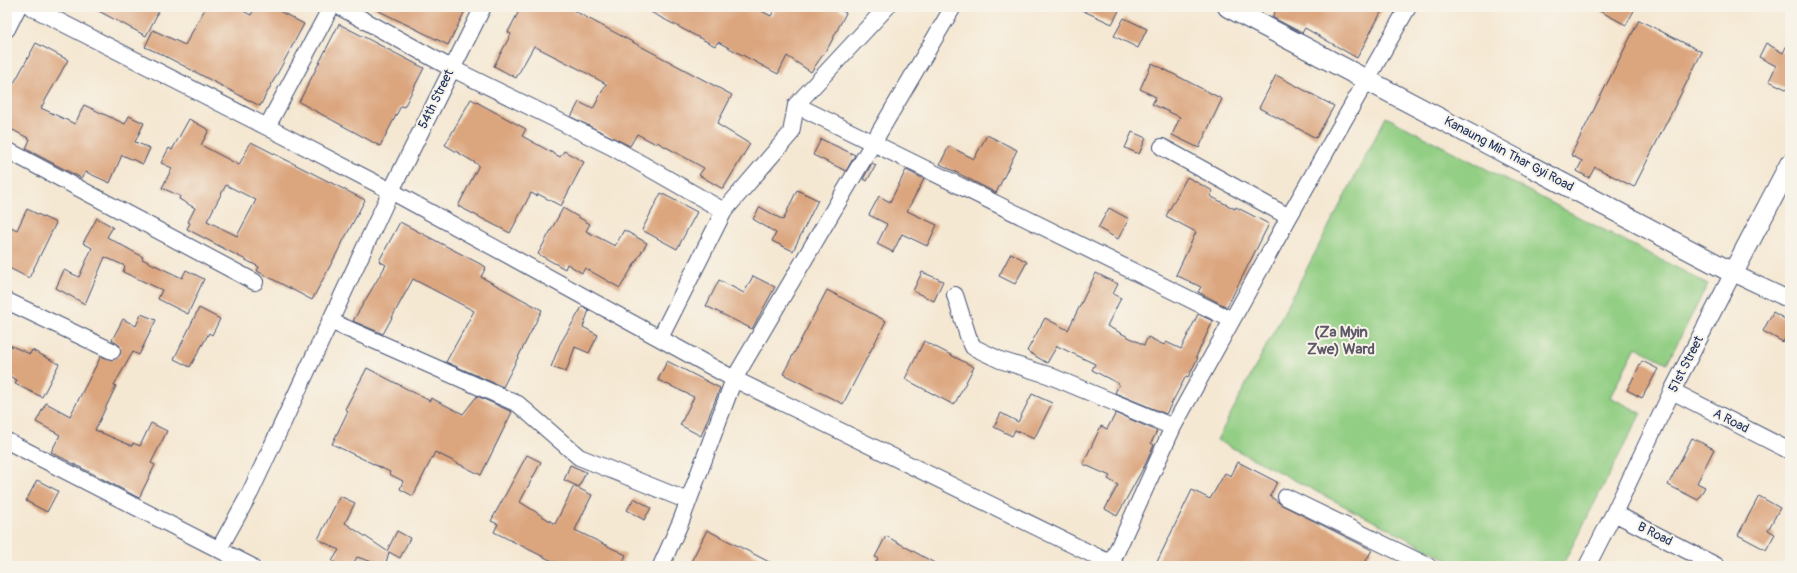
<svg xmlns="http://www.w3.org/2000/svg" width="1797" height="573" font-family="Pangolin,sans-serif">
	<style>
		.green { fill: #92ce83; stroke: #567e70 }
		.building { fill: #dba57e; fill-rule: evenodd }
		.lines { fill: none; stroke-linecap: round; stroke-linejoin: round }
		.minor-casing { stroke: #3c4b70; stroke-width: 18 }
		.tertiary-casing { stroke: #3c4b70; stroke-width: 22 }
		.minor { stroke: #fff; stroke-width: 16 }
		.tertiary { stroke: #fff; stroke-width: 20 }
		.labels { text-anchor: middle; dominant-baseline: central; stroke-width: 4; stroke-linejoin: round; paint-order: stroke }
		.street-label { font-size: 13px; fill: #1b2f5e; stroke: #f7f3e8 }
		.quarter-label { font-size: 15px; font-weight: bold; fill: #5e5869; stroke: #f7f3e8 }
	</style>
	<rect width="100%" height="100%" fill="#f7f3e8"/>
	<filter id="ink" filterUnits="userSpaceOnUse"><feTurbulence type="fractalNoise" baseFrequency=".025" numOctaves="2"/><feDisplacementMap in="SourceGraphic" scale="8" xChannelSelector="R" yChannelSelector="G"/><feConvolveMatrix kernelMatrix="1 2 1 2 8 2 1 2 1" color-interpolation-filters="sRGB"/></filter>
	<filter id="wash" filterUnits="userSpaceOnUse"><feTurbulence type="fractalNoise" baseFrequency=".012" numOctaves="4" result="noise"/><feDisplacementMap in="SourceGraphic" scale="16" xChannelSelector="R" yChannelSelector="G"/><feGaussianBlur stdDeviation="0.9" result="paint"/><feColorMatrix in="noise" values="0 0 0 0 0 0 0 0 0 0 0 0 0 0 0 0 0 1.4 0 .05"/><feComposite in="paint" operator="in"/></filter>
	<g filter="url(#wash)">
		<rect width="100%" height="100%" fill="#f5e8d3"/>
		<!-- green -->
		<path class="green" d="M1386,117l322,167 -41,79 -31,-16 -26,50 31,16 -79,153h-102l-243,-126z"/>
		<g id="blocks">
			<!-- building -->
			<path class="building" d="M91,7h70l-15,29z
				M206,7h29l16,8 4,-8h17l32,17 -44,82 -97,-51 -18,-8 8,-17 32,15z
				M371,7h96l-19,38z
				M521,7h46l165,88 -15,29 33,20 -27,45 -24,-14 5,-7 -47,-26 -1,2 -19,-10 -7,12 -59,-29 8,-15 14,7 13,-25 -25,-14 -47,-24 -18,32 -22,-12 17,-32 -3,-2z
				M641,7h113l17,9 5,-9h59l11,6 -17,33 -18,26 -24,-16 -9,18 -60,-32 -3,4z
				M1075,7h46l-9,17z
				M1278,7h106l-27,51 -52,-30 -3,5 -30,-16z
				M1592,7h44l-10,18z
				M1124,18l23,11 -9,19 -24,-12z
				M1639,20l63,32 -68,135 -39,-20 -6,11 -12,-7 5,-10 -11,-6z
				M339,24l85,44 -20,39 -3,-1 -21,40 -81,-44z
				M1790,39v52l-21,-10 7,-15 -17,-9 7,-14 17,10z
				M36,43l32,17 -27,48 34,16 9,-19 41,19 4,-8 15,7 -9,19 15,6 -7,16 -21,-9 -12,28 -24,-11 -5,6 -55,-29 4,-10 -23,-12v-31z
				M1152,63l70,36 -23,49 -27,-13 8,-18 -28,-13 4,-7 -16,-8z
				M1276,75l58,31 -18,32 -57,-30z
				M471,99l55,30 -4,7 38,21 4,-6 20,11 -23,44 -23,-12 -1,2 -6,-3 -21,40 -52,-27 21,-41 -34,-20z
				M189,119l20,11 -8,15 38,20 12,-23 114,58 -53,100 -55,-29 2,-4 -72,-38 3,-6 -2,-1 7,-14 -16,-9 1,-3 -18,-8 10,-20 -11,-5 8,-15 3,2zM226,185l30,15 -19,36 -30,-15z
				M1132,132l14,6 -7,16 -14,-6z
				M987,135l30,15 -21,43 -56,-29 9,-18 25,13z
				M821,139l34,16 -9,16 -33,-16z
				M872,163l4,2 -9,16 -4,-2z
				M906,170l18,9 -17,32 30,14 -10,21 -25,-12 -9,18 -16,-8 10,-20 -18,-9 10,-19 11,6z
				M1187,177l26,14 -3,5 25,13 1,-2 33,17 -42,83 -29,-15 3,-5 -25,-12 20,-43 -30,-16z
				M797,190l21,10 -25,51 -21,-10 4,-8 -23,-14 7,-12 23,13z
				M661,193l36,19 -20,37 -35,-19z
				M563,208l27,16 -4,7 29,15 9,-16 23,13 -27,45 -35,-20 -3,5 -15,-9 -2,5 -27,-15z
				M1109,208l20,11 -11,20 -20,-11z
				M27,209l29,14 -27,55 -22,-11v-42l10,5z
				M97,218l16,9 -6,10 36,20 -1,2 40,19 4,-8 18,9 -16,35 -30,-15 4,-9 -39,-18 2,-6 -20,-9 -20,47 -29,-16 8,-18 15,7 13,-29 -9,-5z
				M400,222l86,45 -5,10 61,33 -39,77 -57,-25 28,-51 -61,-32 -30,55 -30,-13 33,-56 -7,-4z
				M1011,253l16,9 -12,22 -16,-8z
				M922,272l21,9 -9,20 -21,-10z
				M1096,273l22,11 -5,10 8,4 -14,28 37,19 4,-8 16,8 2,-3 15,7 17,-35 15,7 -17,36 2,1 -10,19 -2,-1 -20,38 -51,-21 4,-9 -27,-14 3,-6 -38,-18 -10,17 -20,-12 18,-33 23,12z
				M753,276l22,11 -23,42 -46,-23 13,-26 25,13z
				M827,290l59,31 -43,83 -60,-30z
				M582,307l7,3 -6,17 15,8 -9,18 -14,-6 -9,25 -15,-5 9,-23z
				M199,308l21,11 -8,16 -3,-2 -19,34 -16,-8z
				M1773,312l17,10v7l-7,13 -20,-11z
				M141,314l15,6 -17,35 -6,-3 -19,33 2,1 -21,44 37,16 1,-3 7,3 11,-23 16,8 -16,32 4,2 -16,33 -88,-46 9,-17 -24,-13 10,-19 24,13 31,-60 11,4 8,-5v-9l-8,-6 11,-21 13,7z
				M924,341l50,26 -20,38 -49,-26z
				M7,344l23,10 2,-4 27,14 -17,33 -27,-13 2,-4 -10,-5z
				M667,361l53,27 -19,48 -21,-11 14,-28 -36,-17z
				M1642,361l16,8 -16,29 -15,-8z
				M367,368l63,33 1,-3 32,16 14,-18 35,16 -31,63 -46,-23 -22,44 -13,-7 3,-8 -14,-7 1,-2 -58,-28 16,-33 -3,-2z
				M1032,394l20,9 -18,36 -19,-9 -3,6 -18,-9 7,-14 17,9z
				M1116,413l41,18 -6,12 3,2 -8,18 -29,53 -12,-7 13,-24 -10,-6 2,-3 -27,-12 18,-38 6,3z
				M1692,438l22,11 -17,34 8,4 -7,13 -30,-15z
				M527,455l14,7 -21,40 35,22 19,-38 18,9 -17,35 51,25 -5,11h-59l-68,-34 4,-8 -7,-3z
				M1238,462l39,20 -7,14 12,9 90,45 -9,16h-208l37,-76 18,9 15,-26 6,3z
				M570,465l16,7 -7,15 -15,-7z
				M37,480l21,11 -11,21 -21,-11z
				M340,496l15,7 -10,20 42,28 10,-20 13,7 -10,20 -11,-6 -4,14 -28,-9 -5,9h-12l-8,-5 7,-11 -21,-11z
				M1759,496l21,12 -12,22 7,4 -9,16 -28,-15z
				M634,498l17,10 -7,12 -17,-10z
				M707,530l70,36h-88z
				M886,536l54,30h-66l4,-8 -3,-1z"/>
		</g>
	</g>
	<g filter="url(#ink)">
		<use href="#blocks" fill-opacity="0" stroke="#3c4b70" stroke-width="1"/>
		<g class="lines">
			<defs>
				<path id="minor" d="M31,7l236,120 124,64 343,188 382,187
					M340,7l111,61 161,79 112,64
					M7,29l11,-22
					M796,105l436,215
					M267,127l64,-120
					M1162,147l127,70
					M7,150l248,132
					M955,295l13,41 5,11 27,13 48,15 125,52
					M7,301l105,50
					M330,321l188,83 61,53 109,44
					M660,338l64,-127 67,-78 5,-28 91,-98
					M1672,391l118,60
					M7,441l244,125
					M1286,497l142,69
					M1614,513l103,53
					M219,549l31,-56 141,-302 92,-184
					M661,566l20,-45 53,-142 219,-372
					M1110,566l63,-139 116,-210 119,-210
					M1587,566l27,-53 58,-122 61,-118 57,27"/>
				<path id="tertiary" d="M1228,7l505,266 57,-109"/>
			</defs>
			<!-- minor casing -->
			<use href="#minor" class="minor-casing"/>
			<!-- tertiary casing -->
			<use href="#tertiary" class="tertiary-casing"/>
			<!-- minor -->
			<use href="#minor" class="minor"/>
			<!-- tertiary -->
			<use href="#tertiary" class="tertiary"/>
		</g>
	</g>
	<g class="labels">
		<!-- street labels -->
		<g class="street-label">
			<text transform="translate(436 99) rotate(-64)">54th Street</text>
			<text transform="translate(1509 154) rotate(28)">Kanaung Min Thar Gyi Road</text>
			<text transform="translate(1686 364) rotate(-63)">51st Street</text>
			<text transform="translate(1731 421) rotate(27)">A Road</text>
			<text transform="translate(1655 534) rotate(27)">B Road</text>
		</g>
		<!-- quarter labels -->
		<g class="quarter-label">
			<text x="1341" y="332">(Za Myin<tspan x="1341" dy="17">Zwe) Ward</tspan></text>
		</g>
	</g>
	<!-- margin -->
	<rect width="1797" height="573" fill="none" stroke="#f7f3e8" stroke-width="24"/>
</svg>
